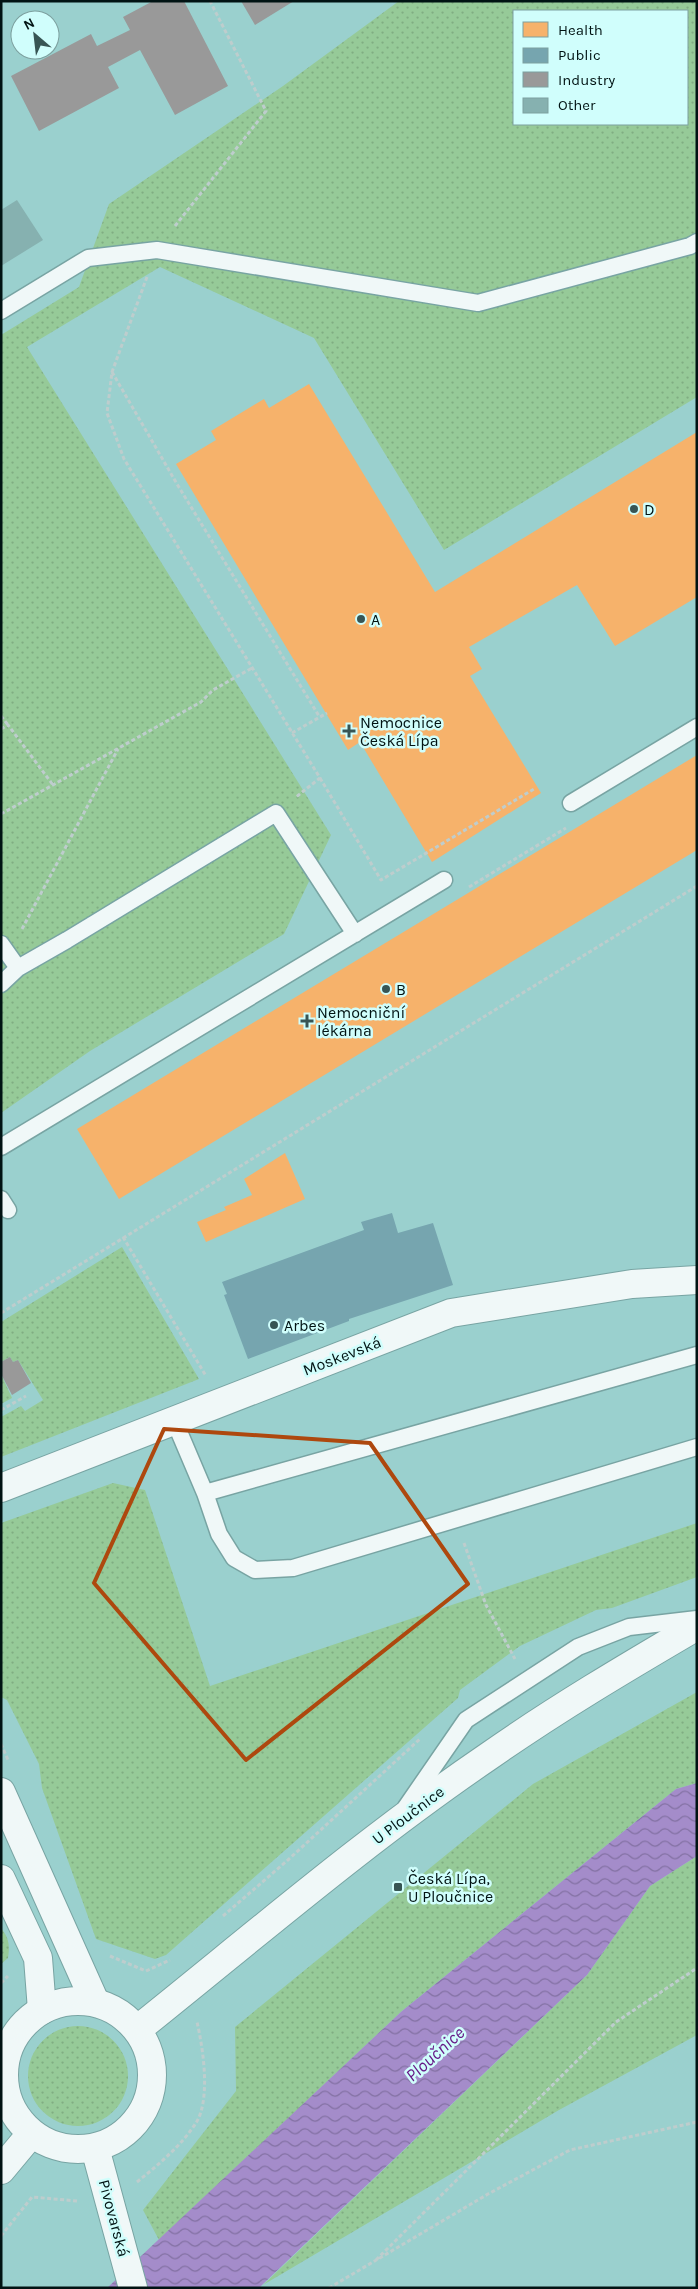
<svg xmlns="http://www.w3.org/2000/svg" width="698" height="2289" font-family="Karla,sans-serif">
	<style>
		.grass { fill: url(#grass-dots); fill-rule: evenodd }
		.water { fill: url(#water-waves) }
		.health { fill: #f6b26b }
		.public { fill: #76a5af }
		.industry { fill: #999 }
		.building { fill: #86b1b0 }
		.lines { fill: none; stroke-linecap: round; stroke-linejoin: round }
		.service-casing { stroke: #78a4a3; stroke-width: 19 }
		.minor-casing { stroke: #78a4a3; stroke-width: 30 }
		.secondary-casing { stroke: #78a4a3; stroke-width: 30 }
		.path { stroke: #becdcd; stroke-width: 3; stroke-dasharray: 4 2.5; stroke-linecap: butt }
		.service { stroke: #f0f8f8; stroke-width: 16 }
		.minor { stroke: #f0f8f8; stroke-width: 28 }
		.secondary { stroke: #f0f8f8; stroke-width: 28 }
		.marked { fill: none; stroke: #ae480e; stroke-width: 4; stroke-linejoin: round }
		.poi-dot { fill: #375554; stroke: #d0fefc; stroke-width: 2 }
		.labels { text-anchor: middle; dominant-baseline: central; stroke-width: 5; stroke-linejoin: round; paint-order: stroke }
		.poi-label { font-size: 16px; fill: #011313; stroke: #d0fefc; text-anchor: start }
		.street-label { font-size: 16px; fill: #011313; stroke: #d0fefc }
		.water-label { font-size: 18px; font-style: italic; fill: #661987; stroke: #d0fefc }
	</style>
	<defs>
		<pattern id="grass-dots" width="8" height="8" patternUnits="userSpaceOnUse" patternTransform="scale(1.25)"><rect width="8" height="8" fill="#96ca98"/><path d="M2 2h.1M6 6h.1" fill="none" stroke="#80ad82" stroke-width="1.8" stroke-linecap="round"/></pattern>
		<pattern id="water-waves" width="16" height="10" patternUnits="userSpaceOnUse" patternTransform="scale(1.25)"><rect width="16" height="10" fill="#a48cca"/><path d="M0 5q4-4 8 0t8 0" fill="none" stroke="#8371a3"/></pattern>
	</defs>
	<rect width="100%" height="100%" fill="#9ad0ce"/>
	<!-- grass -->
	<path class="grass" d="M399,1h298v396l-253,153 -130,-212 -154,-71 -133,80 304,488 -47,99 -194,117 -89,62v-778l78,-48 30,-83 174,-118zM514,11h173v113h-173z
		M122,1247l77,132 -198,78v-40l20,-11 4,5 18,-11 -25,-40 -5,2 -3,-5 -9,5v-40z
		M1,1374l11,24 -11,6z
		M113,1483l32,7 65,196 487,-163v54l-85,31 -16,2 -76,36 -60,44 -2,8 -292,257 -11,4 -59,-20 -54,-151 -3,-24 -32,-64 -6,-3v-174z
		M697,1692v91l-21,6 -274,222 -243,229 -16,-30 93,-119 -1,-64 298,-243z
		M697,1856v179l-138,75 -296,175 324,-310 63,-89z
		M1,1928c8,10 9,17 7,30l-7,6z
		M28 2076a50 50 0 1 1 100 0a50 50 0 1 1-100 0Z"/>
	<!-- water -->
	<path class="water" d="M697,1783v73l-47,30 -63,89 -325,310 -3,3h-152l295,-277 274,-222z"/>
	<!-- health -->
	<path class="health" d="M309,384l126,208 262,-160v165l-82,49 -38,-61 -108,62 13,22 -12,7 71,117 -109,69 -72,-120 -12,8 -172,-286 40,-24 -5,-9 53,-32 5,9z
		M697,755v95l-578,349 -42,-70z
		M285,1153l20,46 -99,43 -9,-20 29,-12 -2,-3 28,-12 -8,-16z"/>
	<!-- public -->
	<path class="public" d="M392,1213l6,20 35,-10 20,62 -104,34v2l-101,38 -24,-64 3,-1 -5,-12 142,-52 -3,-8z"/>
	<!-- industry -->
	<path class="industry" d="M153,1h31l44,85 -53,29 -35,-65 -32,17 11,21 -80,43 -28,-55 80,-42 6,12 33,-16 -7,-13z
		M241,1h53l-39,24z
		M10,1357l3,5 5,-2 13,23 -19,12 -11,-21v-12z"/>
	<!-- building -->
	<path class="building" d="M17,200l26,40 -42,26v-56z"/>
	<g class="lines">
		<defs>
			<path id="service" d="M1,311l87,-53 69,-8 321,53 212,-57 7,-4
				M571,803l126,-76
				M1,944l17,24
				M1,984l17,-16 49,-28 209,-127 79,121
				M1,1147l443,-267
				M1,1199l7,11
				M174,1420l31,73 14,41 15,24 21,12 38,-2 404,-121
				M205,1493l492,-138
				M406,1807l60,-87 112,-73 51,-20 68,-8"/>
			<path id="minor" d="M1,1488l450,-175 181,-29 65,-4
				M1,1792l94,210
				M1,1879l37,79 4,52
				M95,2148l38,140"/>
			<path id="secondary" d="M4 2075a74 74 0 1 1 148 0a74 74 0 1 1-148 0Z
				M138,2029c115,-92 229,-190 351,-273 67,-47 138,-89 208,-130
				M1,2170l30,-36"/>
		</defs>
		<!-- service casing -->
		<use href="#service" class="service-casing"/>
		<!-- minor casing -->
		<use href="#minor" class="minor-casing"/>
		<!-- secondary casing -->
		<use href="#secondary" class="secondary-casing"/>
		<!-- path -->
		<path class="path" d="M175,226l91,-115 -56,-110
			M147,277l-35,95 -5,41 17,46 196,319 -24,19
			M112,372l65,112 142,232
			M1,716l7,9
			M1,729l7,-4 45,60
			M292,733l35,-20
			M320,778l61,102 153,-91
			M1,814l200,-112 12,-12 39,-22
			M469,887l97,-59
			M22,929l96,-180
			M123,1237l83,139
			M1,1313l696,-427
			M1,1410l25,-14
			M464,1543l22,62 29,54
			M1,1744l8,18
			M223,1916l66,-57 132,-121
			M110,1956l36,15 24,-11
			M1,1983l7,-7
			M137,2182c21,-17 44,-36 59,-59 15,-24 7,-75 1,-101
			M1,2236l31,-39 45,4
			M376,2260l240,-238 81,-54
			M329,2288l159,-94 82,-44 127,-28"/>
		<!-- service -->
		<use href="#service" class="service"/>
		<!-- minor -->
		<use href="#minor" class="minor"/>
		<!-- secondary -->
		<use href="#secondary" class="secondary"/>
	</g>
	<!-- marked area -->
	<path class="marked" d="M164,1429l206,14 98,141 -222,176 -152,-177z"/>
	<!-- markers -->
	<g class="poi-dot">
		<circle cx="634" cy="509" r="5"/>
		<circle cx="361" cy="619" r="5"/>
		<path d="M346.5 723.5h5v5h5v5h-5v5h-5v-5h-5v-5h5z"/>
		<circle cx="386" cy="989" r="5"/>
		<path d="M304.5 1013.5h5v5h5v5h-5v5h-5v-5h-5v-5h5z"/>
		<circle cx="274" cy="1325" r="5"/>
		<rect x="393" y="1882" width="10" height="10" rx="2.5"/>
	</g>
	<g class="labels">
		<!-- poi labels -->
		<g class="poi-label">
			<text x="644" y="509">D</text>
			<text x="371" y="619">A</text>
			<text x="360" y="722">Nemocnice<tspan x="360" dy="18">Česká Lípa</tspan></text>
			<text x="396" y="989">B</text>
			<text x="317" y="1012">Nemocniční<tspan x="317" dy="18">lékárna</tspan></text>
			<text x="284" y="1325">Arbes</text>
			<text x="408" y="1878">Česká Lípa,<tspan x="408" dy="18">U Ploučnice</tspan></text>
		</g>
		<!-- street labels -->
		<g class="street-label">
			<text transform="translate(342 1356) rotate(-21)">Moskevská</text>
			<text transform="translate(408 1815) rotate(-37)">U Ploučnice</text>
			<text transform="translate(114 2218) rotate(75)">Pivovarská</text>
		</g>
		<!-- water labels -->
		<g class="water-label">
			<text transform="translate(435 2054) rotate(-42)">Ploučnice</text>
		</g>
	</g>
	<!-- border -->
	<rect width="698" height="2289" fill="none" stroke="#011313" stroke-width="5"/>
	<!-- legend -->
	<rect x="513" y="10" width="175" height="115" fill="#d0fefc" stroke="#7da09f"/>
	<rect x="523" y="22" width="25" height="15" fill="#f6b26b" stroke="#7da09f"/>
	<text x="558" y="35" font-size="15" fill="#011313">Health</text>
	<rect x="523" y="48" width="25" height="15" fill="#76a5af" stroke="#7da09f"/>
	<text x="558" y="60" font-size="15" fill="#011313">Public</text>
	<rect x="523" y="72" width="25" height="15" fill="#999999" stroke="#7da09f"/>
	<text x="558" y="85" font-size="15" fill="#011313">Industry</text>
	<rect x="523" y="98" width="25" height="15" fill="#86b1b0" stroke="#7da09f"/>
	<text x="558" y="110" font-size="15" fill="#011313">Other</text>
	<!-- north arrow -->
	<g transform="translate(35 35) rotate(332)"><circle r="24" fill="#d0fefc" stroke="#7da09f"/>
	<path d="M0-4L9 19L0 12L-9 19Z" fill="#375554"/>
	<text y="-8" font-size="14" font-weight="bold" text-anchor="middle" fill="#011313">N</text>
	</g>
</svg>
